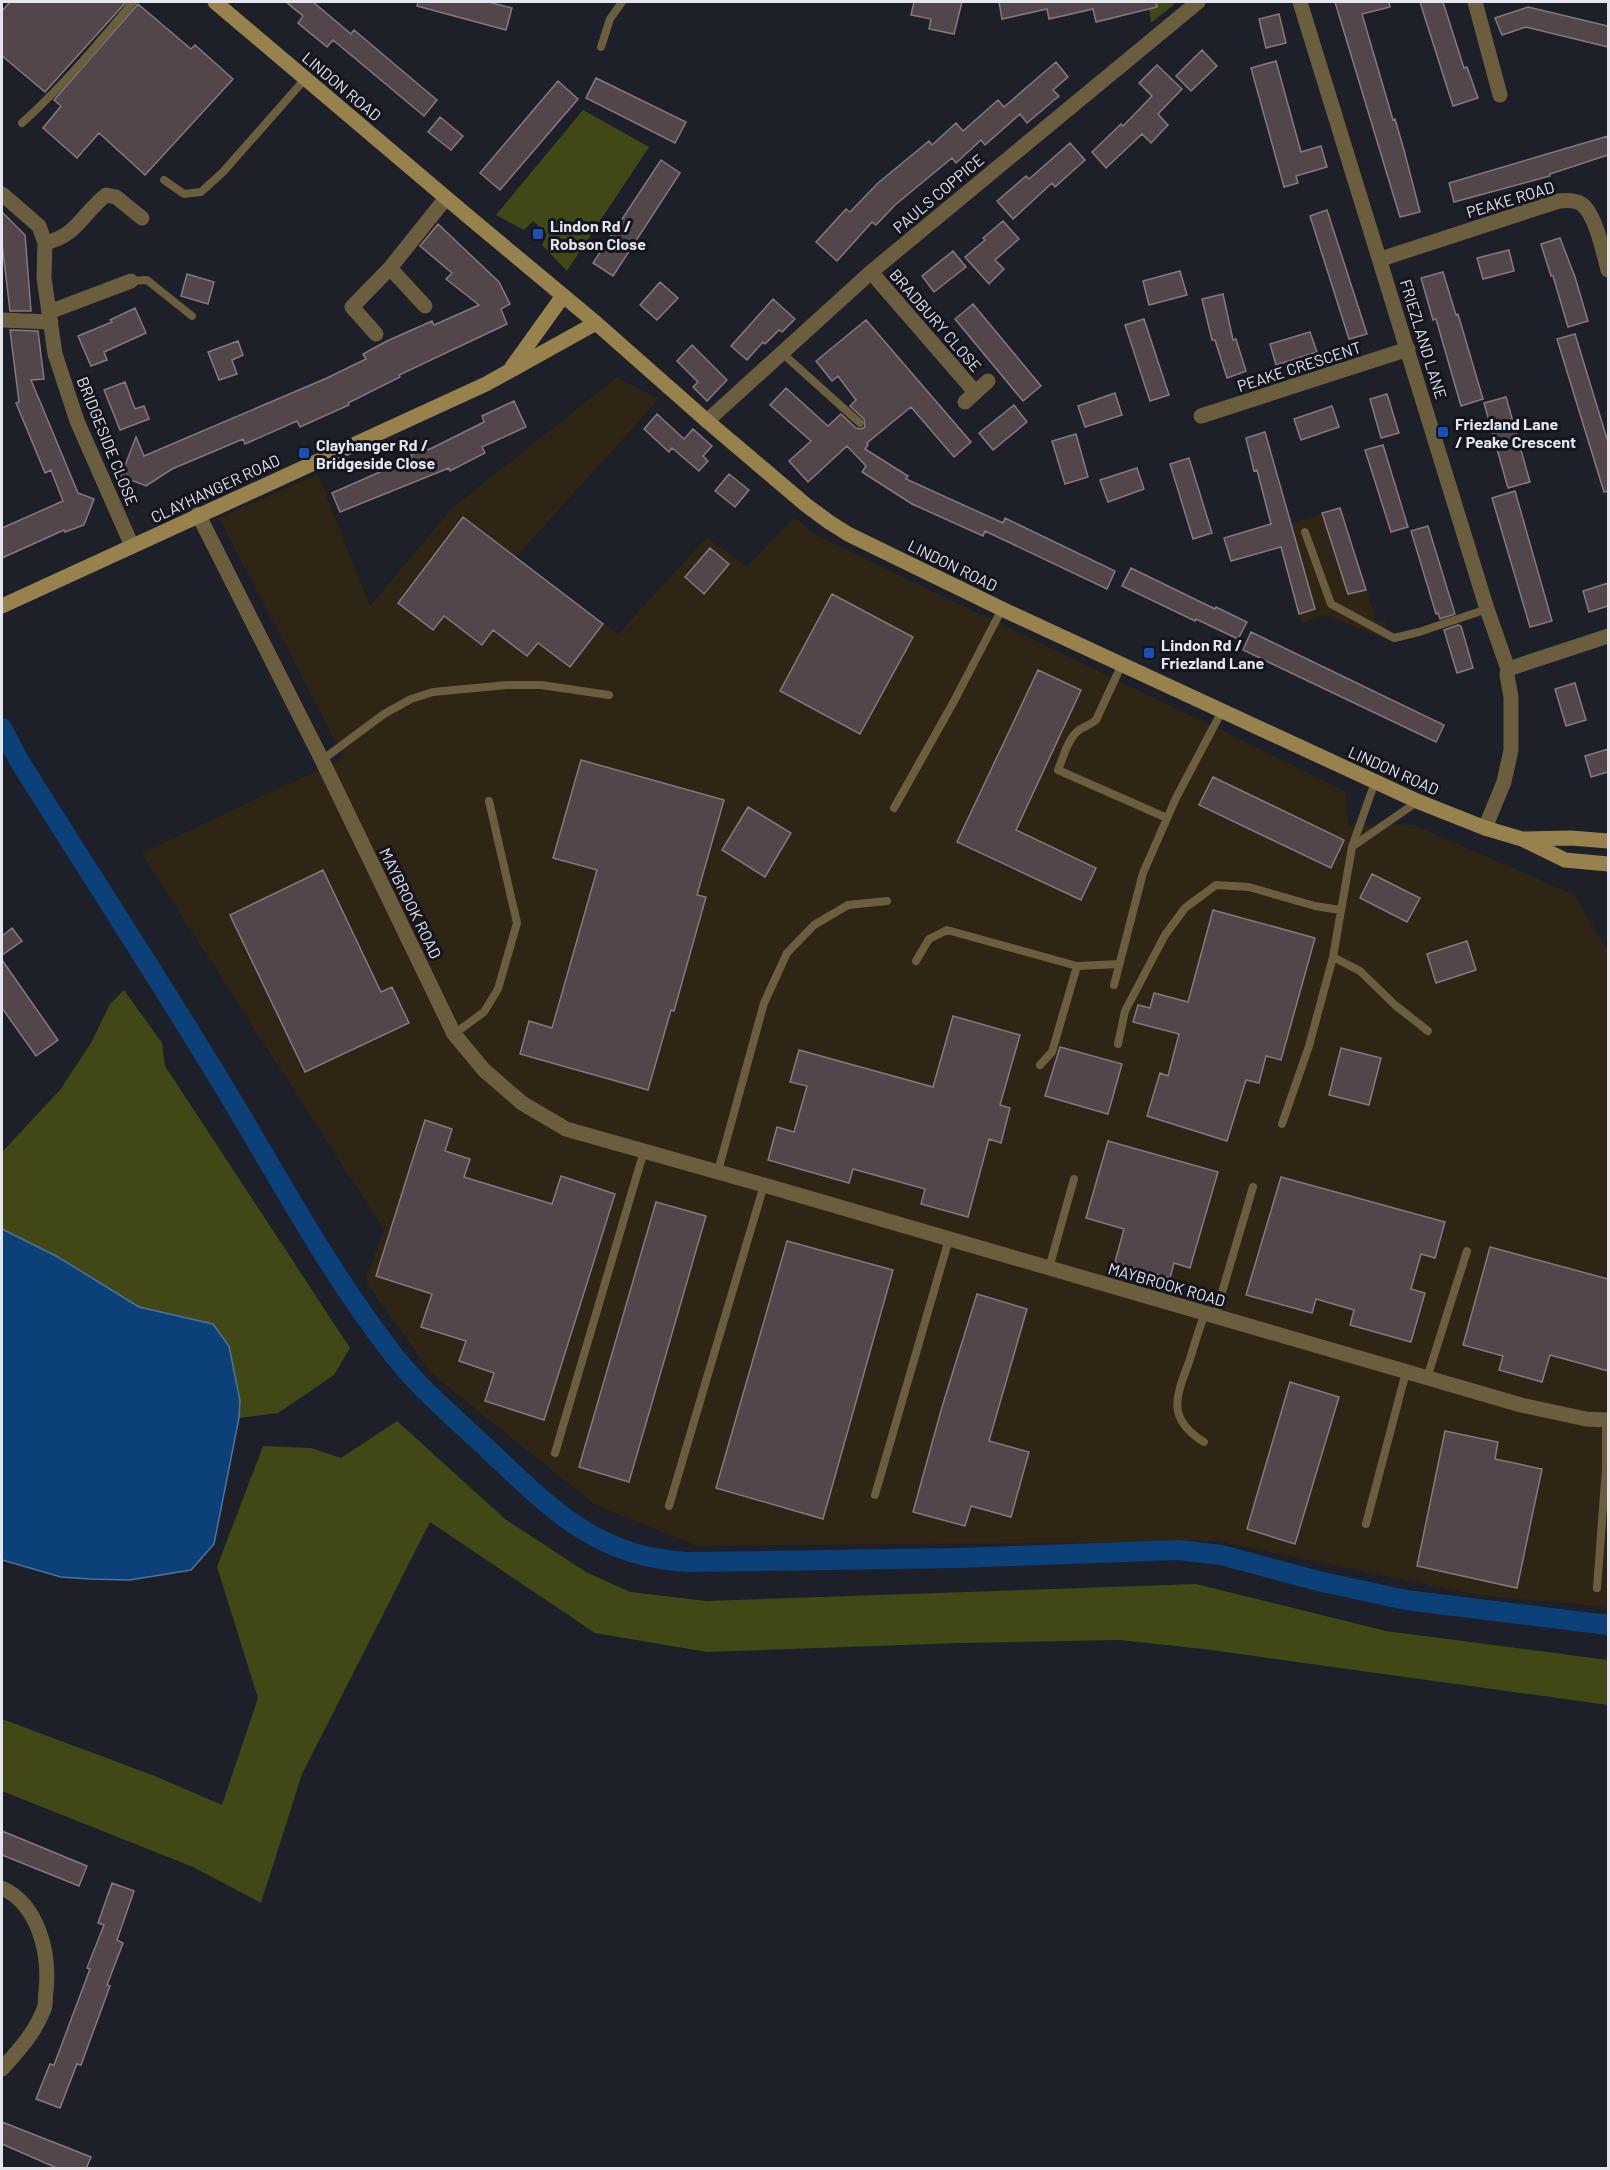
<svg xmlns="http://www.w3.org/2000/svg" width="1610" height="2170" font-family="Barlow,sans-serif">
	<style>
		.industrial { fill: #2e2515 }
		.green { fill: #414815 }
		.water { fill: #0c4078; stroke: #4d729b; stroke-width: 1.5 }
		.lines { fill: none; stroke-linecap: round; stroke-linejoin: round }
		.canal { stroke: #0c4078; stroke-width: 20 }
		.building { fill: #52464b; stroke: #86787e; stroke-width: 1.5 }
		.lane { stroke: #6b5e3f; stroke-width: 8 }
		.street { stroke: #6b5e3f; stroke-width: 15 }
		.secondary { stroke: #97824e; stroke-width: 15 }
		.transit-dot { fill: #1a4fb4; stroke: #14151f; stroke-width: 2 }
		.labels { text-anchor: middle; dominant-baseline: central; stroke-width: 6; stroke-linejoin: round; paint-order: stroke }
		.street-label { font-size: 16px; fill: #e4e6ed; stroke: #14151f }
		.poi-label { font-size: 16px; font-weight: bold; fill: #e4e6ed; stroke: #14151f; text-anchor: start }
	</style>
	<rect width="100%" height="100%" fill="#1d1f29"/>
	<!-- industrial -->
	<path class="industrial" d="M617,377l42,22 -143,158 102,77 89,-97 40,30 47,-50 24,19 403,194 125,62 2,33h66l161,70 33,56v656l-131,-12 -261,-54 -519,5 -102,-41 -164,-132 -66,-92 19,-51 -243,-377 203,-95 -125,-240 99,-44 52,132 83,-99z
		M1340,508l33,102 2,11 10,-1 6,21 -66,-26 -23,8 -27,-95z"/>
	<!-- green -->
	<path class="green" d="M1148,2h29l-26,21z
		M583,110l66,37 -82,124 -25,-26 5,-11 -14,-13 -9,9 -28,-15z
		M124,990l38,53 3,23 185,282 -16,27 -56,38 -39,5 1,-17 -27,-77 -74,-17 -81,-50 -56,-28v-77l58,-62 31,-47 19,-39z
		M397,1421l108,98 81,53 44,20 77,9 489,-17 190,47 222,29v45l-404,-56 -85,-9 -159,3 -253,9 -112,-19 -165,-111 -128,252 -41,129 -68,-36 -191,-76v-72l153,57 67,29 36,-107 -41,-131 46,-121 48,2 30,10z"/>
	<!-- water -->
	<path class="water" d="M2,1229l56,28 81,50 74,17 16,22 11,55 -1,17 -25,126 -23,26 -61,10 -41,-1 -28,-2 -59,-17z"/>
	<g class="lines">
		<!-- canal -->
		<path class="canal" d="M2,728l16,31c62,99 126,197 187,297 62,99 115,204 187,297 29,38 69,70 103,103 60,57 106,102 193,106l271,-4 218,-8 44,5 97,26 88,19 202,25"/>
	</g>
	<!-- building -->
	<path class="building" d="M10,2h116l-81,90 -43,-36v-45z
		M286,2h27l38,32 3,-4 83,70 -13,16 -91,-76 -6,7 -29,-24 5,-7z
		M418,2h70l24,6 -6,22 -89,-24z
		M914,2h48l-8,32 -25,-5 2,-10 -20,-4z
		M999,2h157l1,5 -61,15 -3,-13 -44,10 -2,-10 -45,10z
		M1335,2h54l1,5 -28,7 31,106 2,-1 9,31 16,62 -20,5z
		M1420,2h23l21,66 3,-1 11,31 -25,8z
		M138,4l53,45 4,-4 38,34 -88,96 -46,-42 -22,25 -34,-30 18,-22 -7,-6z
		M1528,7l80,19v21l-82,-20 -24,8 -7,-17z
		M1279,14l7,29 -20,5 -7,-29z
		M1202,50l15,16 -26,25 -15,-15z
		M1276,61l25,91 20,-6 6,21 -31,9 2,7 -14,4 -33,-119z
		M1056,62l12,15 -15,13 6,6 -32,27 -7,-9 -35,31 -4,-5 -25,23 -4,-5 -57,47 -19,20 -4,-3 -35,39 -21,-19 30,-33 4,3 28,-29 51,-42 3,4 24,-22 7,8 35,-31 6,7z
		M1157,65l25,24 -24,25 10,11 -17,18 -9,-9 -36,34 -14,-16 29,-28 2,2 29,-30 -13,-13z
		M596,78l90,44 -11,21 -89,-45z
		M558,81l20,18 -78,91 -20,-17z
		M440,117l23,19 -12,14 -23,-18z
		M1608,136v19l-58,19v2l-96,26 -5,-19z
		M1070,143l15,17 -30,27 -3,-4 -39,36 -16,-18 29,-25 3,3z
		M661,160l19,13 -67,103 -20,-13z
		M1327,210l40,124 -18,5 -39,-123z
		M2,212l23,23 6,76h-21l-8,-68z
		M1003,221l16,18 -24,21 9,9 -15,15 -24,-27 20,-17 -2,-2z
		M438,224l61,58 11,22 -9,5 6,15 -108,51 1,2 -52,26 1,2 -49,22 -3,-6 -52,23 -2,-5 -71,30 -26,17 -25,-10 15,-39 8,19 183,-78 39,-19 -3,-5 24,-13 45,-20 2,4 45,-20 -33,-26 6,-6 -32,-27z
		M1560,238l15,39 13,44 -20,6 -15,-51h-2l-10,-32z
		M1509,250l5,21 -31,8 -6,-21z
		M953,251l13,16 -32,25 -12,-16z
		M1180,271l7,24 -38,10 -6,-24z
		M1443,272l13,43 2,-1 25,85 -22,7 -25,-87 -3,1 -12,-42z
		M187,274l27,8 -6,22 -27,-8z
		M660,282l18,16 -21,22 -17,-15z
		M1223,294l10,46 3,-1 10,32 -19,7 -12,-38h-3l-10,-41z
		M773,299l22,20 -13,13 -3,-2 -14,14 -2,-2 -16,18 -16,-14z
		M973,304l68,82 -18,15 -68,-82z
		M135,308l11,25 -42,19 3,8 -16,6 -13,-30 34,-14 -2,-2z
		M1144,319l25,76 -19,6 -25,-76z
		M866,320l105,122 -17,15 -43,-50 -44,36 1,2 -3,4 43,27 -2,3 97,44 2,-5 110,53 -8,18 -122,-58 -2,5 -71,-32 -50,-32 4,-6 -19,-20 -39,36 -19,-21 22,-20 -41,-36 16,-17 42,38 13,-12 15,14 5,1 4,-2 -1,-8 -14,-13 6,-6 -18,-24 -6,5 -16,-20z
		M10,330l28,1 6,48 -13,1 47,113 16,6 -10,26 -19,7 -1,-2 -62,28v-30l61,-27 -12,-31 -6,3 -29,-70 3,-1z
		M1310,332l7,20 -41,13 -6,-21z
		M1575,334l33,108v49l-4,1 -47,-153z
		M238,341l5,14 -11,5 5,14 -18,6 -11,-28z
		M692,345l35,35 -20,21 -14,-14 5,-5 -21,-21z
		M125,382l10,27 9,-3 5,13 -29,11 -16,-40z
		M1115,393l7,22 -37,12 -7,-21z
		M1387,394l12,39 -18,5 -11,-39z
		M1506,397l24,85 -22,6 -24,-85z
		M514,401l12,26 -44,20 3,6 -35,18 -1,-3 -109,44 -8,-19 80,-35 -1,-3 16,-7 1,2 56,-28 -2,-6z
		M1014,405l13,17 -34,28 -14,-17z
		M1332,406l7,21 -38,13 -7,-21z
		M657,414l27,25 9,-10 19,17 -9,10 5,5 -9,10 -27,-23 -3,4 -25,-23z
		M1265,432l50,177 -16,5 -18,-67 -50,14 -7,-23 47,-14 -14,-54 -3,1 -8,-33z
		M1076,434l12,43 -23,7 -13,-43z
		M1383,445l25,82 -17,5 -26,-82z
		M1189,458l23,75 -19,6 -23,-75z
		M1137,468l7,21 -36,13 -8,-22z
		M729,474l20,16 -14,17 -20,-16z
		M1515,491l37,130 -22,6 -38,-129z
		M1340,508l26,82 -18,4 -26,-81z
		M463,517l140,107 -33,43 -32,-24 -11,13 -34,-26 -11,15 -38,-29 -11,14 -35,-27z
		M1428,526l27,88 -15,5 -2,-6 -2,1 -25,-83z
		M710,548l19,16 -25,30 -19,-17z
		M1131,568l84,41 1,-2 31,15 -9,17 -42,-20 -1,2 -73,-35z
		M1608,583v23l-19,6 -6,-21z
		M832,594l81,43 -53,97 -80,-43z
		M1458,625l3,1 12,42 -16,5 -13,-43z
		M1251,632l193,93 -8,17 -193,-92z
		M1038,670l43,20 -65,140 80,38 -15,32 -124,-58z
		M1575,683l11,37 -20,6 -11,-37z
		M1608,749v23l-17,5 -6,-21z
		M581,760l143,40 -27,95 9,2 -32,114 -3,-1 -23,80 -128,-36 9,-33 23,7 45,-158 -44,-12z
		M1213,777l131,63 -13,28 -132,-63z
		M748,807l43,26 -26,44 -43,-27z
		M323,870l58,122 11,-5 17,36 -104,49 -75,-157z
		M1372,874l48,24 -13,24 -47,-24z
		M1213,910l102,28 -34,122 -15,-4 -7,27 -13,-3 -19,61 -80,-25 13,-43 8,3 11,-42 -46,-12 5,-17 12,3 4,-15 34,9z
		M12,928l10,13 -20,14v-19z
		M1467,941l9,29 -40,13 -9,-29z
		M2,960l56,80 -22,16 -34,-48z
		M953,1016l67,19 -20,70 10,3 -9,35 -12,-4 -21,78 -47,-13 4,-15 -72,-20 -4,14 -81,-23 9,-33 17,5 13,-46 -17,-4 9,-32 134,37z
		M1060,1047l62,17 -14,50 -63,-18z
		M1341,1048l40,10 -12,47 -40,-10z
		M425,1120l27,9 -7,22 25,8 -6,18 88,27 9,-28 54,18 -71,226 -59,-19 9,-28 -35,-12 7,-20 -45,-14 11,-33 -56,-18z
		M1108,1141l110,31 -28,96 -16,-5 -4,15 -55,-16 9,-33 -38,-11z
		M1281,1177l164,45 -10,36 -14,-4 -10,35 14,4 -14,49 -61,-17 4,-15 -38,-11 -4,14 -66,-18z
		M656,1202l50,14 -77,266 -50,-15z
		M787,1241l106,29 -70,249 -107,-31z
		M1490,1247l118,32v92l-58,-16 -8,27 -43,-12 4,-14 -40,-11z
		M977,1294l50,15 -38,132 40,11 -18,65 -40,-11 -6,20 -52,-14 29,-105z
		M1290,1382l49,15 -44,147 -48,-15z
		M1445,1431l53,11 -3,17 47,10 -25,119 -100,-22z
		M2,1831l85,35 -8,20 -77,-31z
		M112,1883l22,8 -17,49 6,3 -16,42 3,1 -29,79 -4,-1 -17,44 -24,-9 14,-35 4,1 36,-96 -3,-1 17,-43 -6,-2z
		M2,2122l89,35 -5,12h-27l-57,-25z"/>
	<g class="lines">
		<!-- lane -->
		<path class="lane" d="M601,47l9,-28 12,-17
			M22,123c41,-37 76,-79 111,-121
			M164,180l20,14 17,-2 22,-20 82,-93
			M131,281l16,-1 45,36
			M782,353l78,70
			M1305,532l26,72 63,34 25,-6 68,-23
			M1122,664l-26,56c-6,5 -11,6 -17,10 -11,8 -16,28 -21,40l109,48
			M322,760l62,-46 27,-15 22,-7 74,-7h34l68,10
			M894,808l59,-105 49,-94
			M1353,846l64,-44
			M1333,957l27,14 35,34 33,26
			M916,961l13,-22 18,-9 130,36 42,-2
			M1114,985l29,-112 33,-75 46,-87
			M454,1034l30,-22 14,-23 19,-66 -28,-122
			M1118,1044l7,-33 40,-76 20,-27 31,-23 33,2 66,19 25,4
			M1040,1065l12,-13 25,-86
			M1282,1124l27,-78 24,-89 19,-110 23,-65
			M718,1171l46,-168 23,-50 27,-28 34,-20 39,-4
			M1049,1268l25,-89
			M1215,1316l38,-129
			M1427,1378l40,-127
			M1204,1442c-38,-24 -28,-45 -15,-80 5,-16 10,-33 16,-49
			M555,1453l89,-302
			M875,1495l74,-256
			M669,1506l95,-321
			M1366,1524l40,-152
			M1597,1588l9,-120v-48"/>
		<!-- street -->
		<path class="street" d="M1300,2l187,607 21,60 -1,6 4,22v53l-7,32 -19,46
			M1475,2l25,93
			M2,194l37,32 6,17 -1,35 11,76 22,67 55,125
			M45,243c33,-8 36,-28 61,-48l10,2 26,21
			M1381,259l178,-58c9,-1 20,-1 26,6 12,14 18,45 23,63
			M390,268l35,38
			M871,272l104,120
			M49,312l82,-31
			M2,320l49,2
			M376,334l-24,-27 38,-39 56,-70
			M965,402l23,-21
			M1201,416l207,-67
			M707,421l164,-149 327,-270
			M198,514l124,246 132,274 30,36 38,33 44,26 198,56 757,220 65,14 22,1
			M1508,669l100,-33
			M2,1888c37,17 48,66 44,103 -1,6 0,13 -2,18 -9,24 -26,42 -42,60"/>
		<!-- secondary -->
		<path class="secondary" d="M215,2l255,216 126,105 111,98 99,84 23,17 19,12 154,75 415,192 68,27 37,11 43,21 43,4
			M512,367l51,-71
			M2,606l484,-222 110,-61
			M1525,839l46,-1 37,3"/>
	</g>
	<!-- markers -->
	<g class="transit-dot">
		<rect x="532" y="228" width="12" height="12" rx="3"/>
		<rect x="1437" y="426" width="12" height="12" rx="3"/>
		<rect x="298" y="447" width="12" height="12" rx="3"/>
		<rect x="1143" y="647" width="12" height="12" rx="3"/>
	</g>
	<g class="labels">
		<!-- street labels -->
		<g class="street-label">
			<text transform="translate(342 86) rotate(40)">LINDON ROAD</text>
			<text transform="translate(938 193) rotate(-40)">PAULS COPPICE</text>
			<text transform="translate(1510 199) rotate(-17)">PEAKE ROAD</text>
			<text transform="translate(936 320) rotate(49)">BRADBURY CLOSE</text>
			<text transform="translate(1424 339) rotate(73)">FRIEZLAND LANE</text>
			<text transform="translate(1299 366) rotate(-18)">PEAKE CRESCENT</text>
			<text transform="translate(108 441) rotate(68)">BRIDGESIDE CLOSE</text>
			<text transform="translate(215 488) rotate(-25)">CLAYHANGER ROAD</text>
			<text transform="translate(953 565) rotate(26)">LINDON ROAD</text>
			<text transform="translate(1394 770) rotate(24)">LINDON ROAD</text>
			<text transform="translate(411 903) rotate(64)">MAYBROOK ROAD</text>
			<text transform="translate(1167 1284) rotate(16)">MAYBROOK ROAD</text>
		</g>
		<!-- poi labels -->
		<g class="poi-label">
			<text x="550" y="225">Lindon Rd /<tspan x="550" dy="18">Robson Close</tspan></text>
			<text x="1455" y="423">Friezland Lane<tspan x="1455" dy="18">/ Peake Crescent</tspan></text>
			<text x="316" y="444">Clayhanger Rd /<tspan x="316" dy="18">Bridgeside Close</tspan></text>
			<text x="1161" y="644">Lindon Rd /<tspan x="1161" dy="18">Friezland Lane</tspan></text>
		</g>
	</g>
	<!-- border -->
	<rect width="1610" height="2170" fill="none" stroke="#e4e6ed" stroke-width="6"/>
</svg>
